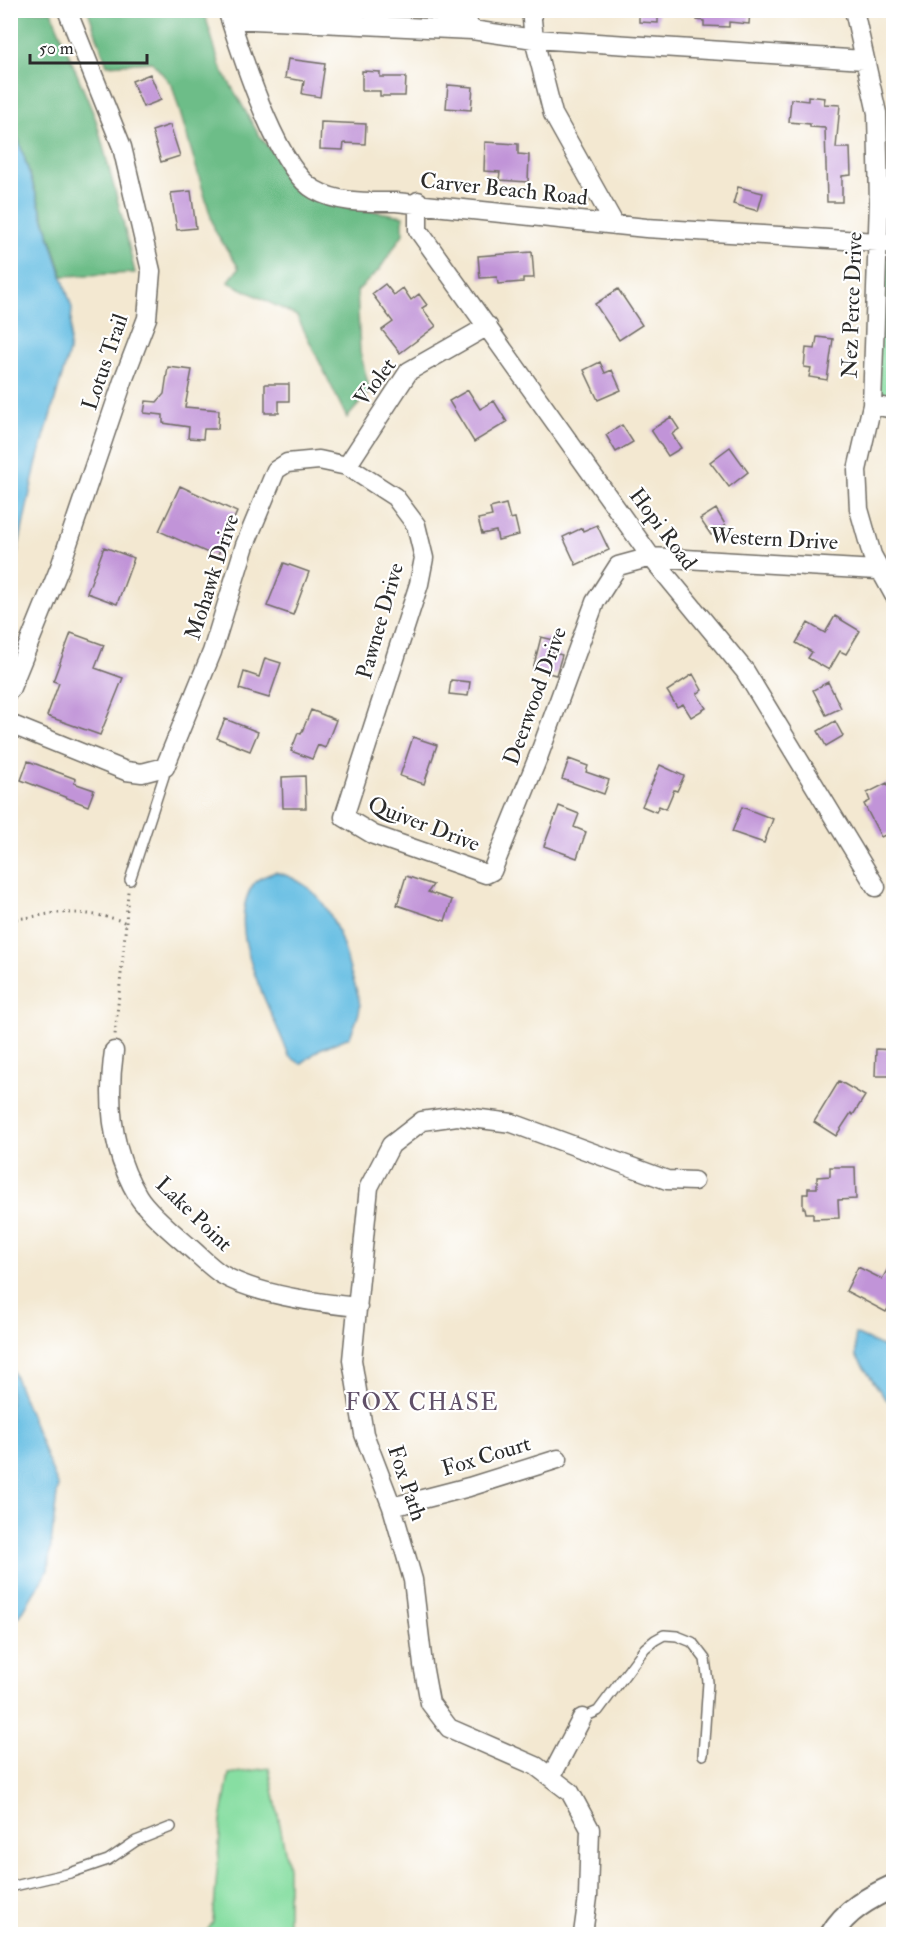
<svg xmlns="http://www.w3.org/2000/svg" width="904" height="1945" font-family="'IM FELL Double Pica',serif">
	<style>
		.green { fill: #87dea2; stroke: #598466; stroke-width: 1.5 }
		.forest { fill: #6dbd88; stroke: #4c745a; stroke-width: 1.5 }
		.water { fill: #66bee3; stroke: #487487; stroke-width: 1.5 }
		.building { fill: #c194d8 }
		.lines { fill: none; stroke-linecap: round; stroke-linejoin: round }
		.service-casing { stroke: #716d65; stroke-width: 12 }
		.minor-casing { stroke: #716d65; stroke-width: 21 }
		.tertiary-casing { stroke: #716d65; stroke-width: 26 }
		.path { stroke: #716d65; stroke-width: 3; stroke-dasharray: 1.5 4.5; stroke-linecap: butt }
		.service { stroke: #fff; stroke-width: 9 }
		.minor { stroke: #fff; stroke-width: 18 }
		.tertiary { stroke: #fff; stroke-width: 22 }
		.labels { text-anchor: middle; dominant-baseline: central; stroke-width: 4.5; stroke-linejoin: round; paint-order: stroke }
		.street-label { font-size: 22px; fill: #2b2b2b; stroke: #fff }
		.neighbourhood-label { font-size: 24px; letter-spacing: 1.5px; fill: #605068; stroke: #fff }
	</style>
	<rect width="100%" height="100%" fill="#fff"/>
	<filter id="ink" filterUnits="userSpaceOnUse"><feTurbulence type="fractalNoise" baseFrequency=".0167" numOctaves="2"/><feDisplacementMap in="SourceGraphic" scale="12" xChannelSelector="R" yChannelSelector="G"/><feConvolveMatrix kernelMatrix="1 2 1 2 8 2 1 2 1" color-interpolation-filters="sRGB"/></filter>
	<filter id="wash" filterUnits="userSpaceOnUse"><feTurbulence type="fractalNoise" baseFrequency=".008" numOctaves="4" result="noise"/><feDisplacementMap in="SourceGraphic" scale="24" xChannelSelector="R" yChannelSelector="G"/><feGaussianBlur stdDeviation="1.35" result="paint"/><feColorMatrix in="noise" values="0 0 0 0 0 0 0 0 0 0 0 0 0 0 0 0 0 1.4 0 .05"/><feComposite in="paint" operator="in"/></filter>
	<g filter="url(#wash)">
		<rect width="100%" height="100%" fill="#f3e8d1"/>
		<!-- green -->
		<path class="green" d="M879,242l14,1v166l-21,-4z
			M269,1768l19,99v67h-83l8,-12 8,-101 8,-47z"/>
		<!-- forest -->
		<path class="forest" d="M10,11h41l45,109 26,97 13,56 -72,3 -52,-160z
			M88,11h116l16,55 39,69 42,54 41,17 61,10v18l-24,36 -22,21 3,61 10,39 -23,27 -50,-102 -69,-34 11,-14 -24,-37 -43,-146 -20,-23 -45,3z"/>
		<!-- water -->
		<path class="water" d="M11,116l61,192 -3,44 -33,113 -25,117z
			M275,872c50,12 63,54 75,98 3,11 9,24 10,36 0,9 -7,22 -10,31l-30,12 -19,15 -12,-8c-16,-45 -69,-129 -34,-174 4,-5 14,-7 20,-10z
			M855,1334l38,17v54l-9,-8 -28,-41z
			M10,1364l48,122 -10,84 -28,46 -9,6z"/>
		<g id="blocks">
			<!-- building -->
			<path class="building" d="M639,10h19v13l-19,-1z
				M697,10h53l-1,14 -20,-2v5l-25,-1v-5l-7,-1z
				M288,59l37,5 -5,33 -18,-3 2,-13 -19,-3z
				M362,71l18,1v5h26l-1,19h-25v-5h-18z
				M150,74l11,26 -18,7 -11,-26z
				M448,85l25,2 -2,23 -25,-2z
				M808,96l17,2 -1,6 16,1 -4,43h14l1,27 -9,1v26h-15l-2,-74 -15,-1v-3l-21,-2 2,-23 17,2z
				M321,122l45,2 -1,20 -21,-1 -1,7 -23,-1z
				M170,125l10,31 -19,6 -9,-31z
				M485,142l33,2v10l11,1 -1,27 -29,-2 1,-8 -16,-1z
				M738,187l25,6 -5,18 -25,-7z
				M191,191l5,37 -19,2 -6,-37z
				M532,252l2,26h-11v4l-25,2 -1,-7 -17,1 -2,-22z
				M385,284l9,11 9,-7 8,12 8,-6 8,11 -5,3 14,18 -36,27 -18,-23 11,-8 -21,-28z
				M618,289l24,36 -23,15 -24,-36z
				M817,337l16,2 -6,41 -18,-3 2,-9 -7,-1 2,-19 9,1z
				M600,362l5,11 7,-3 9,20 -23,10 -14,-30z
				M168,367l24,3 -7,37 34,3 -1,19h-14l-1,10 -15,-1 1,-11 -26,-4v-8l-19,-2 2,-12 11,1 7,-8z
				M265,384h24v17h-10v12h-14z
				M468,390l12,19 14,-8 13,21 -33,20 -25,-41z
				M671,417l8,12 -7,5 9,14 -13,8 -17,-26z
				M622,425l11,17 -17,10 -10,-17z
				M730,447l18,25 -19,15 -19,-25z
				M180,486l57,26 -20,45 -58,-26z
				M506,504l4,15 5,-1 4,17 -21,5 -2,-9 -14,3 -4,-15 14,-3 -2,-8z
				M716,509l10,17 -15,9 -11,-16z
				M597,525l12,25 -33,15 -13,-28 19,-9 1,3z
				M104,547l30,11 -17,46 -30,-11z
				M284,563l25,9 -16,43 -26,-9z
				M835,616l25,15 -14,23 -6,-3 -11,19 -21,-12 4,-6 -16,-9 12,-20 17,10z
				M71,633l33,12 -9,23 28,10 -23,57 -53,-19 12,-33 -6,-2z
				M541,637l13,3 -3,12 11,3 -6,20 -23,-6z
				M265,658l16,5 -12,35 -30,-9 5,-17 15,5z
				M693,674l9,16 -5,4 9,14 -15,9 -8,-13 -6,3 -10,-16z
				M451,680l19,2 -2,14 -19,-2z
				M828,682l13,26 -15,7 -13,-25z
				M311,710l25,10 -11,28 -7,-3 -6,14 -21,-8 7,-18 3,1z
				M225,719l33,13 -8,19 -33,-13z
				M835,721l8,15 -17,10 -8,-15z
				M413,737l24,8 -13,39 -24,-8z
				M569,759l19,7 -2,6 23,8 -5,14 -42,-15z
				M28,761l48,18 -2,4 20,7 -6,16 -67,-26z
				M660,765l24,11 -7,15 -3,-1 -8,19 -7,-3 -3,6 -14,-6z
				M305,776l1,32h-23l-1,-31z
				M887,783l7,11v37l-13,6 -17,-33 6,-3 -3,-8z
				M559,806l20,8 -5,13 12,5 -9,26 -33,-12z
				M742,807l31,12 -9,24 -32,-11z
				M406,876l27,9 -5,7 24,8 -7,21 -48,-16z
				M876,1049l18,1v26h-19z
				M839,1081l26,15 -12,19 -2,-2 -15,23 -22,-14z
				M830,1167h25l1,32 -18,1 1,18 -26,1v-6h-7l-1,-5h-2v-14h5v-6h9v-11l13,-1z
				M894,1258v41l-8,13 -40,-21 12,-24 24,12z"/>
		</g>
	</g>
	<g filter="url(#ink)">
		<use href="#blocks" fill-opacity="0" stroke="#716d65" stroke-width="1.5"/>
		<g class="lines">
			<defs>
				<path id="service" d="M130,880l34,-104 1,-9
					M582,1718l16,-7 47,-63 10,-8 9,-5 13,1 15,6 13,17 3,23 -5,73
					M10,1887l60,-14 38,-13 28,-19 35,-14"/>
				<path id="minor" d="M227,10c14,42 50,160 88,180 24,14 54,12 81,12l250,26 248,15
					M460,10l12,20
					M531,10l3,29 19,75 62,111
					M854,10l23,103 2,89 -7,203 -15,65 2,39 13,46 22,40
					M230,19l242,11 62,9 330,21
					M418,201v29l233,327 94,114 131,216
					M872,405l22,4
					M347,466l62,-95 79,-45
					M10,690l50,-123 64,-189 23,-60 4,-47 -29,-124 -55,-137
					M10,724l116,47 16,2 23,-6 47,-115 33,-107 31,-75 11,-7 32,-3 28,6 48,31 21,28 8,33 -5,26 -75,233 30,18 112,39 6,-3 47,-116 56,-153 23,-36 33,-9 243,14
					M114,1051c-7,50 -2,102 24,145 9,15 35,37 49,49 11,9 22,21 34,29 35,21 97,29 137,33
					M392,1507l77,-20 89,-28
					M551,1777l31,-59
					M583,1934l5,-37 2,-68 -20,-37 -34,-26 -87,-38 -19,-25 -7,-38 -10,-85 -21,-73 -28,-73 -12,-74 17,-173 22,-42 31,-24 35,-5 55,7 155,57 27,1"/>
				<path id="tertiary" d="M832,1934c13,-23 38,-37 62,-48"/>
			</defs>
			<!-- service casing -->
			<use href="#service" class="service-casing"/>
			<!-- minor casing -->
			<use href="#minor" class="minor-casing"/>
			<!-- tertiary casing -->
			<use href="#tertiary" class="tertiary-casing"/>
			<!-- path -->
			<path class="path" d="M10,919c17,0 32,-5 49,-6 18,-1 51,2 67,10l-11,112
				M126,923l2,-32"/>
			<!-- service -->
			<use href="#service" class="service"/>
			<!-- minor -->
			<use href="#minor" class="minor"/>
			<!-- tertiary -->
			<use href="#tertiary" class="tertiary"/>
		</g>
	</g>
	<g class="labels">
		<!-- street labels -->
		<g class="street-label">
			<text transform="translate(504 189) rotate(6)">Carver Beach Road</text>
			<text transform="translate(852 305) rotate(-88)">Nez Perce Drive</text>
			<text transform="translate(105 362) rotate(-71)">Lotus Trail</text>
			<text transform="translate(375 382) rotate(-53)">Violet</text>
			<text transform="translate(663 529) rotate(53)">Hopi Road</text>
			<text transform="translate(774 539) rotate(3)">Western Drive</text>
			<text transform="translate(212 577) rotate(-72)">Mohawk Drive</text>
			<text transform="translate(380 621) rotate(-74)">Pawnee Drive</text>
			<text transform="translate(535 696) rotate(-70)">Deerwood Drive</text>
			<text transform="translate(424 824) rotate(21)">Quiver Drive</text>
			<text transform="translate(194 1214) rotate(44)">Lake Point</text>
			<text transform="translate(486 1456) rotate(-17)">Fox Court</text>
			<text transform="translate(407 1483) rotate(71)">Fox Path</text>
		</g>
		<!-- neighbourhood labels -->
		<g class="neighbourhood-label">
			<text x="422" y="1402">FOX CHASE</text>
		</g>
	</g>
	<!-- margin -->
	<rect width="904" height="1945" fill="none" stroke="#fff" stroke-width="36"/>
	<!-- scale -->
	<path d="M30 54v9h117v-9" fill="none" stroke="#2b2b2b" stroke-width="3"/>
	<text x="39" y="54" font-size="18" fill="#2b2b2b" stroke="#ffffff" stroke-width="4.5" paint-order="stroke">50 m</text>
</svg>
